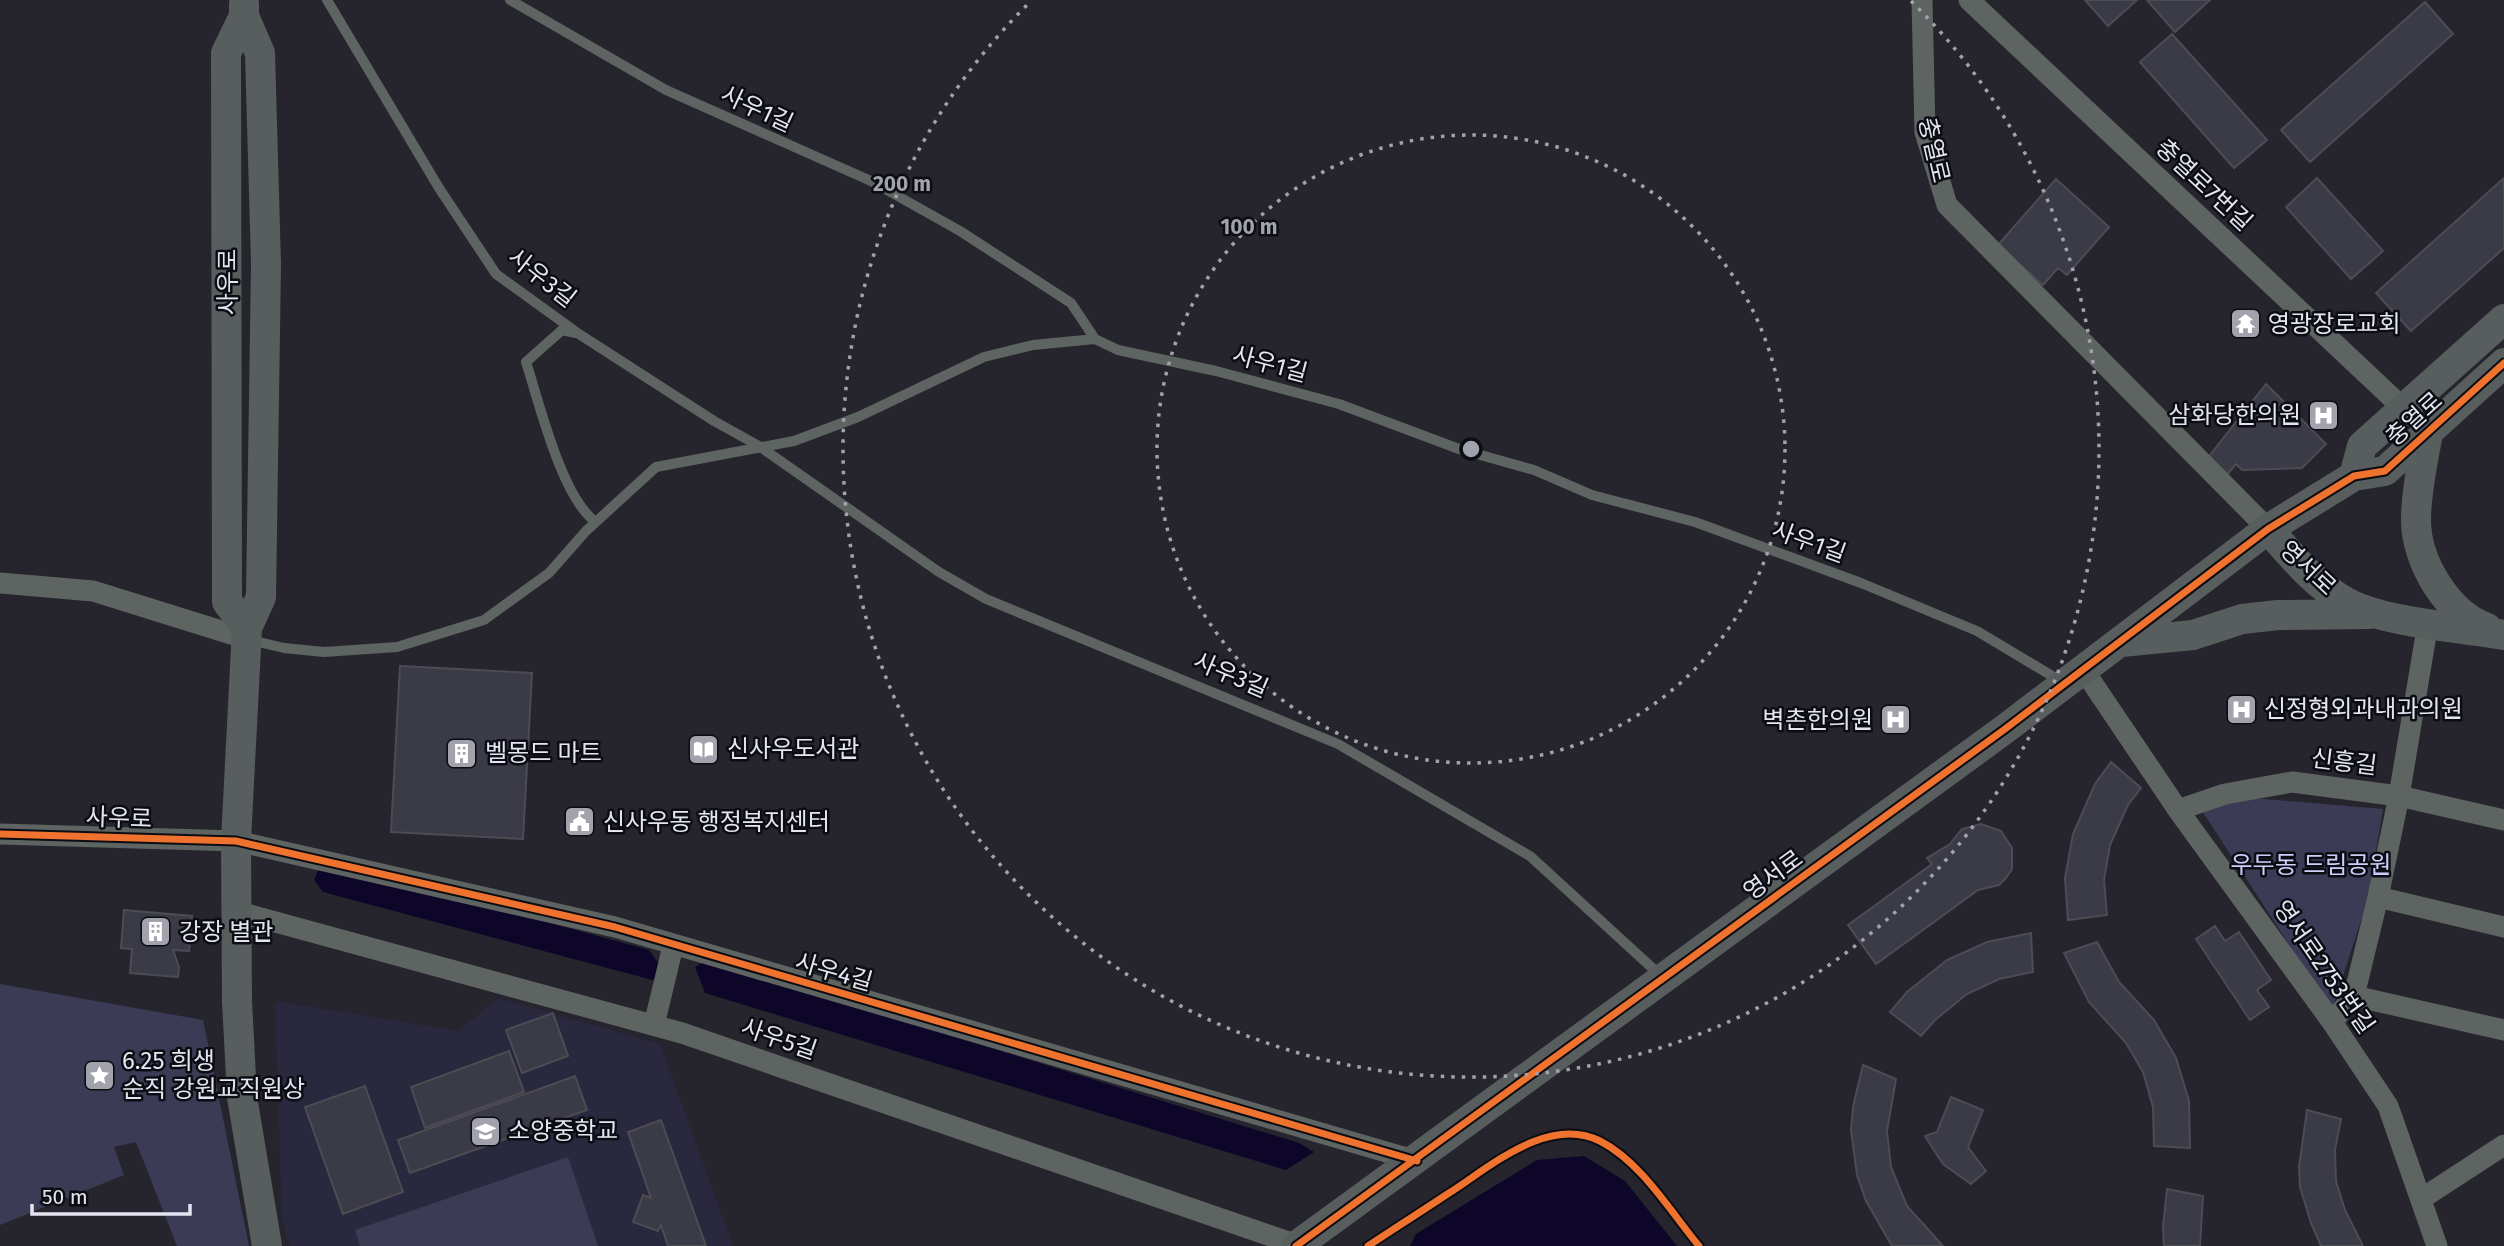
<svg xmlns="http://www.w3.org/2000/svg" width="2504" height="1246" font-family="'Fira Sans','Noto Sans KR',sans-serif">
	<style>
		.built { fill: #29283e }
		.green { fill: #3c3b56 }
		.water { fill: #0d0629 }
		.building { fill: #3b3a47; stroke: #4c4c53; stroke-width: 2 }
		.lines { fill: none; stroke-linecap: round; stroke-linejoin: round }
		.lane { stroke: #5e6461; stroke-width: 10 }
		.street { stroke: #5e6461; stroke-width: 21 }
		.secondary { stroke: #585d5d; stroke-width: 30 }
		.cycleway-casing { stroke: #0c0c13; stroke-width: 11 }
		.cycleway { stroke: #ef722f; stroke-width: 7 }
		.ring { fill: none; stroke: #a2a2ad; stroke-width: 3.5; stroke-dasharray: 3.5 7 }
		.labels { text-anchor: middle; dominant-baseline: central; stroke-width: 5; stroke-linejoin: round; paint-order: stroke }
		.street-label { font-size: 24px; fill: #e5e5f1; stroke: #0c0c13 }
		.poi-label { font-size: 24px; fill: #e5e5f1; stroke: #0c0c13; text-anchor: start }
		.park-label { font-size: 24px; fill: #cecefb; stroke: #0c0c13 }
		.centre { fill: #a2a2ad; stroke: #0c0c13; stroke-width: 3.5 }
		.ring-label { font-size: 21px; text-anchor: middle; font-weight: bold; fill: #a2a2ad; stroke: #0c0c13; stroke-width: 5; stroke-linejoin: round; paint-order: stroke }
	</style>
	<rect width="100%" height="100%" fill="#26252e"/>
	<!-- built -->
	<path class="built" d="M498,998l162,46 73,202h-443l-8,-27 -7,-218 183,30z"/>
	<!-- green -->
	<path class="green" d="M2229,796l154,13 -15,90 -36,111 -130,-199z
		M0,984l203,36 46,226h-72l-41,-104 -22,5 10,28 -124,50z
		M568,1157l30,89h-238l-5,-16z"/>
	<!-- water -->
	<path class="water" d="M322,861l327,89 14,20 -3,12 -337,-90 -9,-12z
		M706,960l593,183 15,9 -28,18 -581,-177 -10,-26z
		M1584,1156l41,25 52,65h-267l6,-12 121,-74z"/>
	<!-- building -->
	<path class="building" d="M2085,0h52l-29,26z
		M2147,0h63l-35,32z
		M2425,2l28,32 -143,128 -29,-32z
		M2172,34l95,106 -33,28 -94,-106z
		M2317,178l66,73 -32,28 -65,-72z
		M2504,178v70l-93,83 -35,-38z
		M2056,179l53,48 -42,48 -9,-7 -15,17 -45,-40z
		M2266,384l60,60 -24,24 -60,2 -6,-6 -10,12 -20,-16z
		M400,666l132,7 -9,166 -132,-7z
		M2111,762l30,26 -13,17 -18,40 -6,35 3,35 -39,5 -3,-42 8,-44 22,-50z
		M1981,824l20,7 11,17v21l-6,9 -7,7 -21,5 -102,74 -28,-39 84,-61 -5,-6 23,-14 12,-15z
		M124,910l68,6 -3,35 -16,-1 6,17 -1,10 -48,-4 2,-24 -11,-1z
		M2215,926l10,15 14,-9 32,48 -14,10 12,17 -19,13 -54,-81z
		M2031,933l2,39 -34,7 -32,15 -32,26 -14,16 -31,-24 17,-20 40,-32 40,-18z
		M2097,942l22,40 35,38 22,38 13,43 1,47 -36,-2 -1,-39 -10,-35 -17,-29 -37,-41 -25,-49z
		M553,1013l15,43 -46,17 -16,-43z
		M509,1051l15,41 -99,36 -14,-41z
		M1863,1065l33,14 -9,52 4,36 16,39 36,40h-51l-26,-45 -9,-26 -6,-45 2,-23z
		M575,1076l12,34 -177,63 -12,-33z
		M365,1086l38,106 -60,22 -38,-107z
		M1951,1097l32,13 -15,37 18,24 -15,13 -28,-20 -18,-28 12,-4z
		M2307,1110l34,9 -6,31 1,31 9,29 18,36h-42l-10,-23 -11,-36 -1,-20z
		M661,1120l45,126h-38l-7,-21 -3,6 -25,-9 10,-27 8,3 -23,-66z
		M2167,1189l36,7 -3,50h-36l-1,-19z"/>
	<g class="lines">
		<!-- lane -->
		<path class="lane" d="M327,0l112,188 57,86 83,60 135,87 45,25 180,126 47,27 352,145 192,112 131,120
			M510,0l156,90 205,91 89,50 111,72 24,36 23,11 98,21 123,33 120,45 75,21 58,25 103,27 166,61 116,48 87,52
			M576,333l-14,-3 -36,32c13,40 36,137 70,160
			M250,640l34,8 40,4 73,-5 87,-27 65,-47 37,-42 70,-64 138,-26 64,-24 126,-60 49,-12 62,-6"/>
		<!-- street -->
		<path class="street" d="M1922,0l3,132 22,73 321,324
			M1969,0l434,408
			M0,583l93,8 154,48
			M2083,669l95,141 154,212 56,84 49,140
			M2178,810l47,-16 67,-12 107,14 105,24
			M0,834l236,7 379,86 802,234
			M2378,897l126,30
			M235,911l447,122 615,212
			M2354,996l150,34
			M2332,1022l22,-26 24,-99 21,-101 29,-173
			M654,1025l19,-79
			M2421,1199l83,-54"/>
		<!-- secondary -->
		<path class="secondary" d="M244,4v12l-18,37 1,549 20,26
			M244,16l16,37 6,211 -5,333 -14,31 -11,213 1,160 5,96 25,149
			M2428,433c-5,28 -12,58 -12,87 0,41 31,94 71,108
			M2354,476l8,-30 142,-127
			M2268,529c24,27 46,55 78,73 39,21 113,25 158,33
			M2121,642l72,-7 49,-16 36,-4 91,-1
			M1296,1246l709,-517 263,-200 86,-53 31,-5 119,-108"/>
		<defs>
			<path id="cycleway" d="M0,834l236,7 379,86 802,234
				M1296,1246l709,-517 263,-200 86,-53 31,-5 119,-108
				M1368,1246c27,-18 54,-35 81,-53 41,-26 99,-78 151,-52 41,21 70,70 99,105"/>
		</defs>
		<!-- cycleway casing -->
		<use href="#cycleway" class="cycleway-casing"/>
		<!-- cycleway -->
		<use href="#cycleway" class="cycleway"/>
	</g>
	<!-- distance rings -->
	<g class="ring">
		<circle cx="1471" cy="449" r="314"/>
		<path d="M1911 1A628 628 0 1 1 1031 1"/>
	</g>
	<!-- icons -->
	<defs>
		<symbol id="temple-square" viewBox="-11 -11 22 22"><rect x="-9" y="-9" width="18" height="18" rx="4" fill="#a2a2ad" stroke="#0c0c13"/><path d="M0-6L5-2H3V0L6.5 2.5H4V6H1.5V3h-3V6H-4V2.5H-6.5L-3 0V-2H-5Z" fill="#fff"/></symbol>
		<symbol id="hospital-square" viewBox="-11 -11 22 22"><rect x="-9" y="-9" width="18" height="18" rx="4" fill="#a2a2ad" stroke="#0c0c13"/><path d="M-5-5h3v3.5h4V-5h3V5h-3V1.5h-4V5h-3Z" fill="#fff"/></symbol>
		<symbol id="library-square" viewBox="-11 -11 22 22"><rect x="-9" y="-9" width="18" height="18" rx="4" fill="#a2a2ad" stroke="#0c0c13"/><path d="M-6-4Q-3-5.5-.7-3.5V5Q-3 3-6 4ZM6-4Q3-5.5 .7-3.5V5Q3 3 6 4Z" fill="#fff"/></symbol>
		<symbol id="building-square" viewBox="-11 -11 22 22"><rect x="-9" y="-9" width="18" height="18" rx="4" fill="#a2a2ad" stroke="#0c0c13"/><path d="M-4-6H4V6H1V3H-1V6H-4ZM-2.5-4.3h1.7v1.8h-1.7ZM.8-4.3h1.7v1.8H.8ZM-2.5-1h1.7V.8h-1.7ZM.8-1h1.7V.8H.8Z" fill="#fff"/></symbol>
		<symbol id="civic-square" viewBox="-11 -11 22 22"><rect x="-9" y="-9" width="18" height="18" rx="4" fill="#a2a2ad" stroke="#0c0c13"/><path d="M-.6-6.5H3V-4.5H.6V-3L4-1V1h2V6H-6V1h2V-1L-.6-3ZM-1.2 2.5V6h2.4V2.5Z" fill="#fff"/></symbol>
		<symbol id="sight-square" viewBox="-11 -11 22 22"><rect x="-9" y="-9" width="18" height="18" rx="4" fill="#a2a2ad" stroke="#0c0c13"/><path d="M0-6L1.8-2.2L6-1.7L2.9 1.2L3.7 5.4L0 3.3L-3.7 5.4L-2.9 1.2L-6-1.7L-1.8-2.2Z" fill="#fff"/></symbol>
		<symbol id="school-square" viewBox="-11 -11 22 22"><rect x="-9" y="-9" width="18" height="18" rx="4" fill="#a2a2ad" stroke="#0c0c13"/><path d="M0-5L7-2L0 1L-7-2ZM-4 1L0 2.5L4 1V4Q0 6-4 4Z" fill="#fff"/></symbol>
	</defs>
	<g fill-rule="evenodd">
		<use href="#temple-square" x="2228" y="306" width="35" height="35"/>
		<use href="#hospital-square" x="2306" y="398" width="35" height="35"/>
		<use href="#hospital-square" x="2224" y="692" width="35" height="35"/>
		<use href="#hospital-square" x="1878" y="702" width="35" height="35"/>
		<use href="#library-square" x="686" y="732" width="35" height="35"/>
		<use href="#building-square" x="444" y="736" width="35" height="35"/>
		<use href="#civic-square" x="562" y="804" width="35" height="35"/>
		<use href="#building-square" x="138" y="914" width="35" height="35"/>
		<use href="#sight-square" x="82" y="1058" width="35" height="35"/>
		<use href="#school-square" x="468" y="1114" width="35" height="35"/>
	</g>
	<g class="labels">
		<!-- street labels -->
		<g class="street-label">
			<text transform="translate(757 109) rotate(25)">사우1길</text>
			<text transform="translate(1934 150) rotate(77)">충열로</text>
			<text transform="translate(2204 185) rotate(43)">충열로7번길</text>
			<text transform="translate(542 278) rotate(38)">사우3길</text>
			<text transform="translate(228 282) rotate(-90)">사우로</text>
			<text transform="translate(1270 364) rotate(15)">사우1길</text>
			<text transform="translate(2414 419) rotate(-42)">충열로</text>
			<text transform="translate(1809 542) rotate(20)">사우1길</text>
			<text transform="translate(2308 568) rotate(43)">영서로</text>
			<text transform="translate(1231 675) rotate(23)">사우3길</text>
			<text transform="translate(2344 762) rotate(7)">신흥길</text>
			<text transform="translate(119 818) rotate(2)">사우로</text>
			<text transform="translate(1773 875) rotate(-36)">영서로</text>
			<text transform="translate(2324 967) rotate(55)">영서로2753번길</text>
			<text transform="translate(834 972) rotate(16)">사우4길</text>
			<text transform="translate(779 1039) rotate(19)">사우5길</text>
		</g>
		<!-- poi labels -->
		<g class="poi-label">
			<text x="2268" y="324">영광장로교회</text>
			<text x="2301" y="415" text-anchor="end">삼화당한의원</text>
			<text x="2264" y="709">신정형외과내과의원</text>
			<text x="1873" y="720" text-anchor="end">벽촌한의원</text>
			<text x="727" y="749">신사우도서관</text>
			<text x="485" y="753">벨몽드 마트</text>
			<text x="603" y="822">신사우동 행정복지센터</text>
			<text x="179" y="932">강장 별관</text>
			<text x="122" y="1061">6.25 희생<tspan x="122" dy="28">순직 강원교직원상</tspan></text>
			<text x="508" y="1131">소양중학교</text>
		</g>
		<!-- park labels -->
		<g class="park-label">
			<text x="2311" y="865">우두동 드림공원</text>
		</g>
	</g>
	<circle cx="1471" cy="449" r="10" class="centre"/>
	<g class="ring-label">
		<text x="902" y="191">200 m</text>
		<text x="1249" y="234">100 m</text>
	</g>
	<!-- scale -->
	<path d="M32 1204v10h158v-10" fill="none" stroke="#e5e5f1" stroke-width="3.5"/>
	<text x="42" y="1204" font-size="21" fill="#e5e5f1" stroke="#0c0c13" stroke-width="5" paint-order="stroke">50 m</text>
</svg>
